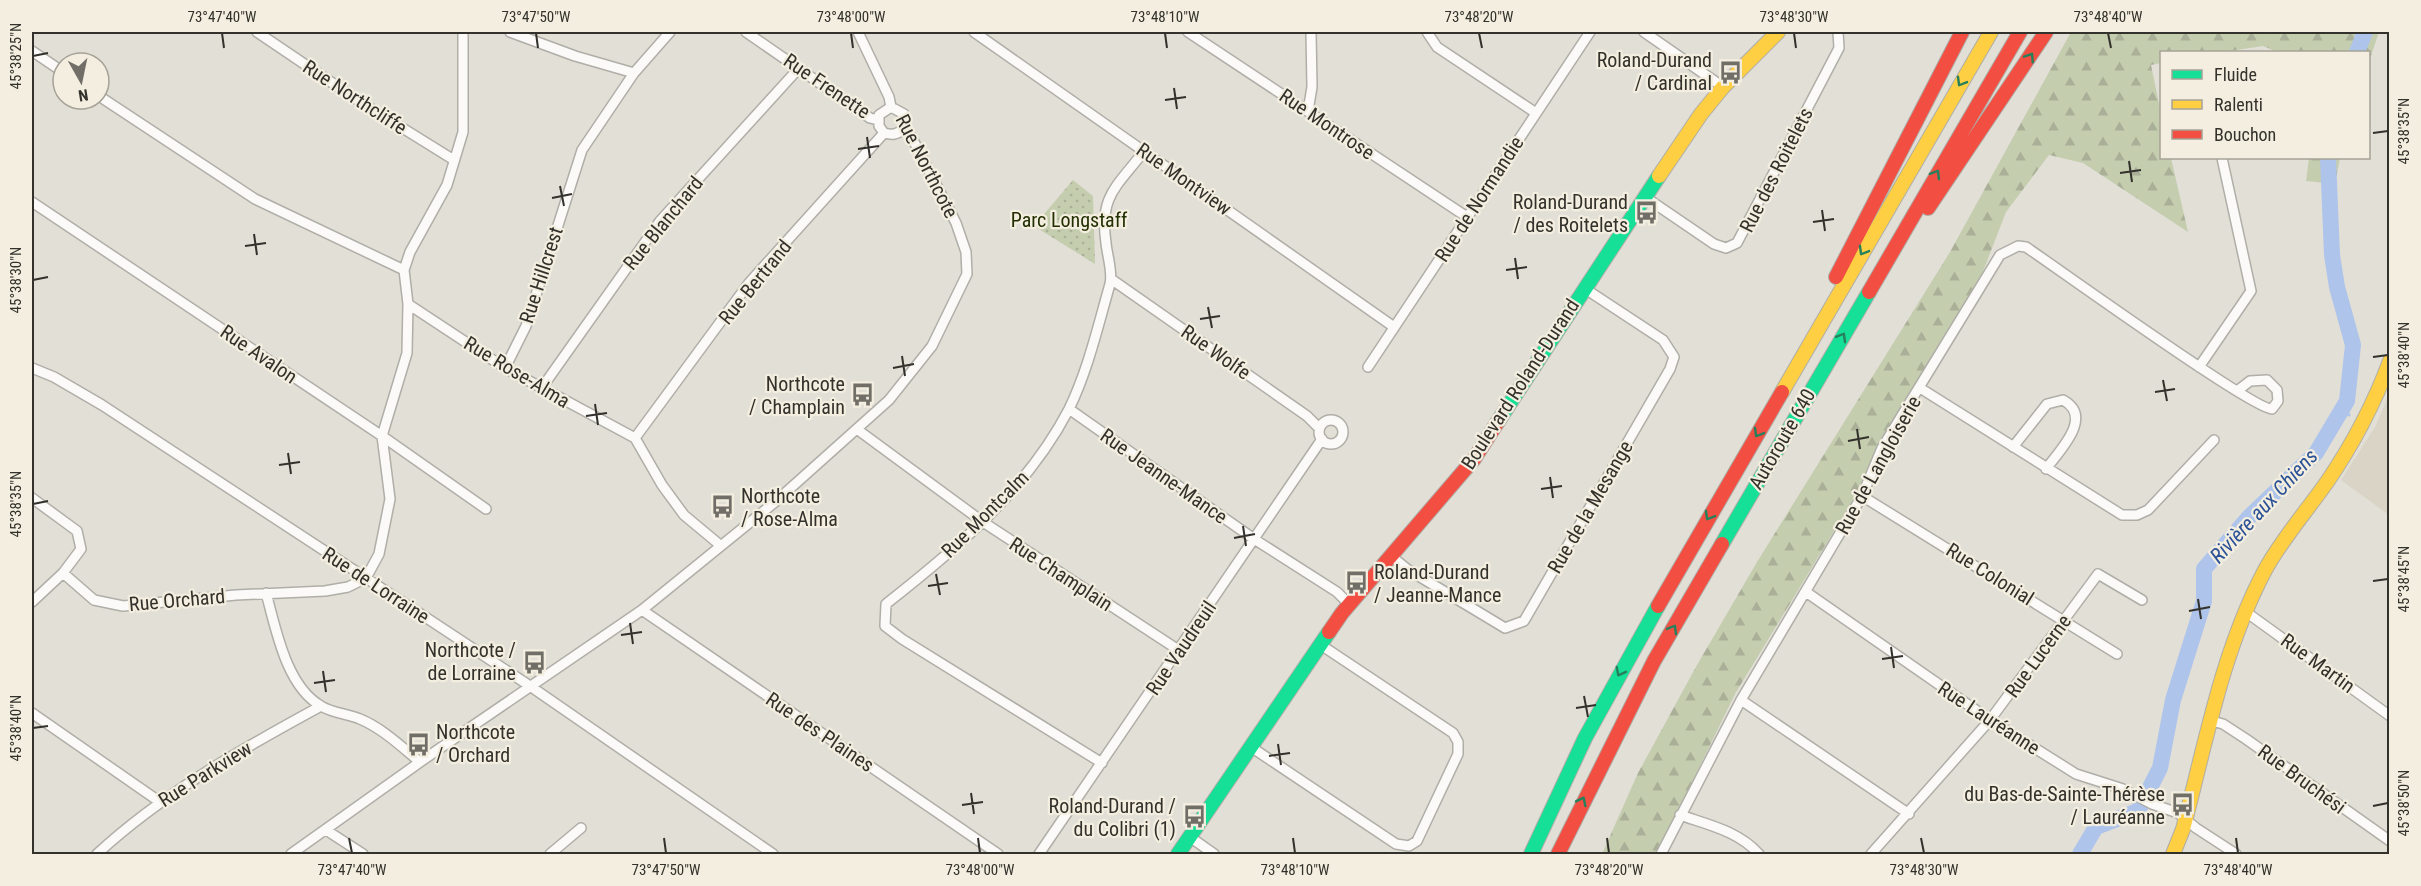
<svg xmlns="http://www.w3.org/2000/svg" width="2421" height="886" font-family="'Roboto Condensed',sans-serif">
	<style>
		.built { fill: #d9d4c5 }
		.forest { fill: url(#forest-firs) }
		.park { fill: url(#park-dots) }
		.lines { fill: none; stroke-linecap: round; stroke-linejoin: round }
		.stream { stroke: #aec4eb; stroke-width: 3 }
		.river { stroke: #aec4eb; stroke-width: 16 }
		.street-casing { stroke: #afaea7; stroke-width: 12 }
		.fast-casing { stroke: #afaea7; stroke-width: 16 }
		.slow-casing { stroke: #afaea7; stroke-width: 16 }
		.jam-casing { stroke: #afaea7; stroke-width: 16 }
		.street { stroke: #fbfaf9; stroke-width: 9 }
		.fast { stroke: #16e098; stroke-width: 14 }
		.slow { stroke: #ffcf43; stroke-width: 14 }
		.jam { stroke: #f24e42; stroke-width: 14 }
		.oneway { stroke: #26805c }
		.ticks { fill: none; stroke: #33312b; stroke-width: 2 }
		.labels { text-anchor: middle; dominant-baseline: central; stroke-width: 4.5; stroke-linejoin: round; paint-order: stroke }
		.poi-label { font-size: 20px; fill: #33312b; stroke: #f3eedf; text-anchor: end }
		.street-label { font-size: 20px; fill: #33312b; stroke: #f3eedf }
		.park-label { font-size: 20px; fill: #222f00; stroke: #f3eedf }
		.water-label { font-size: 21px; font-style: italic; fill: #2b5196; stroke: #f3eedf }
		.neatline { fill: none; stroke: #33312b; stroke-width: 2 }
		.ticks-label { font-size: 15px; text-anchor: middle; fill: #33312b }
	</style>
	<defs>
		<pattern id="forest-firs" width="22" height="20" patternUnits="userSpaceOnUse" patternTransform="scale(1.5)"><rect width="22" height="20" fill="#c5cdaf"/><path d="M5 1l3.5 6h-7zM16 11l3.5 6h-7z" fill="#aab097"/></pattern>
		<pattern id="park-dots" width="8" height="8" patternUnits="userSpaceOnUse" patternTransform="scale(1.5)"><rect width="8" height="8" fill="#c5cdaf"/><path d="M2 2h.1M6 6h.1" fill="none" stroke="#aab097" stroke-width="1.8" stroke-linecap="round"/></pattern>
	</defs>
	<rect width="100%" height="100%" fill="#e2dfd7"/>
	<!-- built -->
	<path class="built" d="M2389,395v120l-48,-35 34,-53z"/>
	<!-- forest -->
	<path class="forest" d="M2071,32h308l-10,30 -1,-10h-91l-14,-6 -39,6h-62l-1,11 -10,2 10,48 1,45h9l17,74 -105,-69 -34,-8 -43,57 -24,62 -101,165 -27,59 -119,196 -78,160h-55l36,-81 59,-108 60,-103 193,-310z
		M2309,158h31l-5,26 -29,-3z"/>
	<!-- park -->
	<path class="park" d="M1073,180l20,16 2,68 -61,-38z"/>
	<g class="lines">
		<!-- stream -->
		<path class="stream" d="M2343,410l6,5"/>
		<!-- river -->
		<path class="river" d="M2357,52l8,-20
			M2080,854l16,-27 42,-16 22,-43 13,-68 31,-99v-32l45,-52 67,-64 31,-52 6,-56 -16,-58 -5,-32 -4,-97"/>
		<defs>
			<path id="street" d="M257,32l102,69 95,59
				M510,32l65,24 59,17
				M746,32l124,86 8,2
				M858,32l31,65 2,10
				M974,32l420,295
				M1188,32l279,185
				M1427,32l10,15 99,66
				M1644,32l79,55
				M32,51l31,21
				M99,96l156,103 149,71
				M891,107l-12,8v11l5,7c8,2 13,2 19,-4
				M891,107l13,7 2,9 -3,6
				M1308,111l4,-24 -1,-55
				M1645,197l69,47 12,4 11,-5 102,-195 -1,-16
				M32,202l350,234 104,73
				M1111,279l196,137 12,12
				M408,304l97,64 130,70 27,47 22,30 36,30
				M1368,367l222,-335
				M2199,367l52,-76 -29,-133
				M32,368l22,9 48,28 264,173 164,108 243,168
				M505,368l21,-42 56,-176 52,-77 36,-41
				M1920,388l202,127h15l11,-5 66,-70
				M541,389l119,-168 139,-153
				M1069,409l185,130 83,53 12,12
				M1319 432a12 12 0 1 1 24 0a12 12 0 1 1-24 0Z
				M858,430l125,92 197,129
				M635,438l114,-155 135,-150
				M2013,447l34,-43 16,-4c31,17 -3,50 -17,69
				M1862,496l255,158
				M32,498l45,33 4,18 -18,24 -31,29
				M1391,556l16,13 98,59 19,-7 146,-252 4,-12 -11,-17 -79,-52
				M63,573l31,27 29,6 113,-11 89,-4 23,-4 18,-9 13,-24 11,-55 -8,-63 25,-83 1,-49 -4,-34 6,-18 37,-67 16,-53v-100
				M1806,592l184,128 86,54 47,15 29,15 26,9 18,15 40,26
				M266,593c10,36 20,93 55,113 11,7 27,8 39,13 22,9 42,28 60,43
				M642,610l356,244
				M2246,612l144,104
				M1741,700l168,114
				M32,713l128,89
				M2212,721l11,3 23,15 144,102
				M1251,747l145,97 13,2 8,-5 41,-87v-12l-5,-9 -132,-88
				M1102,763l-200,-124 -17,-13 1,-22c70,-55 141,-114 183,-195 19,-39 29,-83 41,-125 3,-12 -3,-29 -4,-41 -7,-48 11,-56 38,-92
				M1680,815c29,10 58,16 79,39
				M326,830l37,24
				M1190,837l24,17
				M97,854c66,-61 145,-105 224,-148
				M291,854l129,-92 222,-152 133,-108 114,-102 43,-54 35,-72 -1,-22 -10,-29 -45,-87 -8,-7
				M550,854l31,-26
				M1039,854l283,-415
				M1661,854l80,-154 121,-204 20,-48 118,-193 18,-9 8,1c31,21 228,163 246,162l6,-8 -1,-11 -10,-10 -17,1 -13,10
				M1871,854l119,-134 108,-146 44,26"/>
			<path id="fast" d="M1497,423l162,-247
				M1722,544l147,-252
				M1178,854l151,-222
				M1531,854l54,-116 73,-132"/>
			<path id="slow" d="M1659,176l42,-62 22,-27 55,-55
				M1782,392l209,-360
				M2173,854l10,-25c23,-87 39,-177 81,-257 17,-32 42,-60 63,-90 26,-38 47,-78 63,-121"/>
			<path id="jam" d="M1928,208l118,-176
				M1836,277l126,-245
				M1869,292l151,-260
				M1658,606l124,-214
				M1329,632l13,-19 132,-154 23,-36
				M1558,854l96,-193 68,-117"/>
		</defs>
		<!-- street casing -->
		<use href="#street" class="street-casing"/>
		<!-- fast casing -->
		<use href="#fast" class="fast-casing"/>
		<!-- slow casing -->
		<use href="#slow" class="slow-casing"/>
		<!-- jam casing -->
		<use href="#jam" class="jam-casing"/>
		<!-- street -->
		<use href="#street" class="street"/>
		<!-- fast -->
		<use href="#fast" class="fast"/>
		<!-- slow -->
		<use href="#slow" class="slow"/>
		<!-- jam -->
		<use href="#jam" class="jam"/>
	</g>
	<!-- one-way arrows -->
	<defs><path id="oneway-chevron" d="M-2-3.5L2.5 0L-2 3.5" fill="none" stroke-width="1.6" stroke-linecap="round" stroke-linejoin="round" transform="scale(1.5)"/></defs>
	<g class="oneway">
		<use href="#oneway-chevron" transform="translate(2030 57) rotate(-57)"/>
		<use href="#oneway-chevron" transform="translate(1961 82) rotate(120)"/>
		<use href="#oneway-chevron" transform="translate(1936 174) rotate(-60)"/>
		<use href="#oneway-chevron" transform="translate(1863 251) rotate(120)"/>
		<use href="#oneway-chevron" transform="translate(1842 337) rotate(-60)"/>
		<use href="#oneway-chevron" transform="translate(1758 433) rotate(120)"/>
		<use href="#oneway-chevron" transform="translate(1709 516) rotate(120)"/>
		<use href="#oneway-chevron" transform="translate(1673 629) rotate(-60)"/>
		<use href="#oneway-chevron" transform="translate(1620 672) rotate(118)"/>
		<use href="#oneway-chevron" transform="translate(1582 801) rotate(-64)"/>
	</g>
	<!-- ticks -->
	<path class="ticks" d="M222,33l2,15M536,33l2,15M851,33l2,15M1165,33l2,15M1479,33l3,15M1794,33l2,15M2108,33l3,15M33,56l15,-3M1174,88l3,21M1165,100l21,-3M2373,133l15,-2M867,137l3,21M858,149l21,-3M2129,161l3,21M2120,173l21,-3M560,186l4,20M552,198l20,-4M1822,210l3,21M1813,222l21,-3M254,234l3,21M245,246l21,-3M1515,258l3,21M1506,270l21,-3M33,280l15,-3M1208,307l4,21M1200,319l20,-3M902,356l3,20M2373,357l15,-2M893,368l21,-4M2163,380l4,21M2155,392l20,-3M595,404l3,21M586,416l21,-3M1857,429l3,20M1848,441l21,-4M288,453l3,21M279,465l21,-3M1550,477l3,21M1541,489l21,-3M33,504l15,-3M1243,526l3,20M1234,538l21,-4M936,574l4,21M2373,581l15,-2M928,586l20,-3M2198,599l3,20M2189,611l21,-4M630,623l3,21M621,635l21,-3M1891,647l3,21M1882,659l21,-3M323,671l3,21M314,683l21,-3M1584,696l4,21M1576,708l20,-3M33,728l15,-2M1278,744l3,21M1269,756l21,-3M971,793l3,21M962,805l21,-3M2373,806l15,-3M349,838l3,15M664,838l2,15M978,838l2,15M1293,838l2,15M1607,838l2,15M1921,838l3,15M2236,838l2,15"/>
	<!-- icons -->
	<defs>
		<symbol id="bus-bare" viewBox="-9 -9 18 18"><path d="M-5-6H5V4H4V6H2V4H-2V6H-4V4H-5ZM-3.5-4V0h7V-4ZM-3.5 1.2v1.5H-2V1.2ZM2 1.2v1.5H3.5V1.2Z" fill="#706e67" stroke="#f3eedf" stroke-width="2.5" paint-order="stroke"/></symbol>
	</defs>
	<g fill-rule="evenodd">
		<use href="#bus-bare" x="1714" y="56" width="33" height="33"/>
		<use href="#bus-bare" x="1630" y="196" width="33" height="33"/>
		<use href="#bus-bare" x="846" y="378" width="33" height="33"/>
		<use href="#bus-bare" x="706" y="490" width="33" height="33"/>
		<use href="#bus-bare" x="1340" y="566" width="33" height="33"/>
		<use href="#bus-bare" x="518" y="646" width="33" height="33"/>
		<use href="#bus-bare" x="402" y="728" width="33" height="33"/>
		<use href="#bus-bare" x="2166" y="788" width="33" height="33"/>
		<use href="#bus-bare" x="1178" y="800" width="33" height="33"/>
	</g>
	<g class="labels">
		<!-- poi labels -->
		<g class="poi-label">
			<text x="1712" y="60">Roland-Durand<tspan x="1712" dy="23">/ Cardinal</tspan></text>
			<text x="1628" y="202">Roland-Durand<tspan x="1628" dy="23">/ des Roitelets</tspan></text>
			<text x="845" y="384">Northcote<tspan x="845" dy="23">/ Champlain</tspan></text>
			<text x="741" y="496" text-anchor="start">Northcote<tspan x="741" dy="23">/ Rose-Alma</tspan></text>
			<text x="1374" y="572" text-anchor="start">Roland-Durand<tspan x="1374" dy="23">/ Jeanne-Mance</tspan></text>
			<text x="516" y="650">Northcote /<tspan x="516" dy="23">de Lorraine</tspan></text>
			<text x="436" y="732" text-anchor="start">Northcote<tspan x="436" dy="23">/ Orchard</tspan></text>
			<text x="2165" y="794">du Bas-de-Sainte-Thérèse<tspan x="2165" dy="23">/ Lauréanne</tspan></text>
			<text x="1176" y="806">Roland-Durand /<tspan x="1176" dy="23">du Colibri (1)</tspan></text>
		</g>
		<!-- street labels -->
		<g class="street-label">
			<text transform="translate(827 86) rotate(34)">Rue Frenette</text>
			<text transform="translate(355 97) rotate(33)">Rue Northcliffe</text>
			<text transform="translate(1327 124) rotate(34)">Rue Montrose</text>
			<text transform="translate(927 166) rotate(63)">Rue Northcote</text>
			<text transform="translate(1776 170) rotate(-63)">Rue des Roitelets</text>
			<text transform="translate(1184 179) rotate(35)">Rue Montview</text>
			<text transform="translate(1479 199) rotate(-57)">Rue de Normandie</text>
			<text transform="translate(663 223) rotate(-51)">Rue Blanchard</text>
			<text transform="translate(541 275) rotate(-72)">Rue Hillcrest</text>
			<text transform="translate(755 282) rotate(-51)">Rue Bertrand</text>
			<text transform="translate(1216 352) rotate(35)">Rue Wolfe</text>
			<text transform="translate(259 354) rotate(34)">Rue Avalon</text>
			<text transform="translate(517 372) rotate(31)">Rue Rose-Alma</text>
			<text transform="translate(1520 384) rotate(-57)">Boulevard Roland-Durand</text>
			<text transform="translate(1782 439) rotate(-60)">Autoroute 640</text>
			<text transform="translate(1878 465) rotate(-61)">Rue de Langloiserie</text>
			<text transform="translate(1164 476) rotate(35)">Rue Jeanne-Mance</text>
			<text transform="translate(1590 507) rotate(-60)">Rue de la Mesange</text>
			<text transform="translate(985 514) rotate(-45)">Rue Montcalm</text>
			<text transform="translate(1061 574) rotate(33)">Rue Champlain</text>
			<text transform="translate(1990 574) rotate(32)">Rue Colonial</text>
			<text transform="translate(376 585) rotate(33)">Rue de Lorraine</text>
			<text transform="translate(177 600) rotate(-5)">Rue Orchard</text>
			<text transform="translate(1181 648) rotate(-56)">Rue Vaudreuil</text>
			<text transform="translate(2038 656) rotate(-54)">Rue Lucerne</text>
			<text transform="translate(2318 663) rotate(36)">Rue Martin</text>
			<text transform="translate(1989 718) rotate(33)">Rue Lauréanne</text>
			<text transform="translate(820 732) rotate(34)">Rue des Plaines</text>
			<text transform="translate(205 774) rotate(-32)">Rue Parkview</text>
			<text transform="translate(2302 779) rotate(36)">Rue Bruchési</text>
		</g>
		<!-- park labels -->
		<g class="park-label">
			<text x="1069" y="220">Parc Longstaff</text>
		</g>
		<!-- water labels -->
		<g class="water-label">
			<text transform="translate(2264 506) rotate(-47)">Rivière aux Chiens</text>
		</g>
	</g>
	<!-- border -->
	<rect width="2421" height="886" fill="none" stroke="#f3eedf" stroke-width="66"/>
	<!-- legend -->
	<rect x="2160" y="51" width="210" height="108" fill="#f3eedf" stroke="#a6a297" stroke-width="1.5"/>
	<rect x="2172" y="70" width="30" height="9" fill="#16e098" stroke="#a6a297" stroke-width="1.5"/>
	<text x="2214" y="81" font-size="18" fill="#33312b">Fluide</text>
	<rect x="2172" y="100" width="30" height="9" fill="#ffcf43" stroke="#a6a297" stroke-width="1.5"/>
	<text x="2214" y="111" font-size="18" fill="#33312b">Ralenti</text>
	<rect x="2172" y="130" width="30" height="9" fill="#f24e42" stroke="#a6a297" stroke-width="1.5"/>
	<text x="2214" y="141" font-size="18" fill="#33312b">Bouchon</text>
	<!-- north arrow -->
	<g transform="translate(81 81) rotate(171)"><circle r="28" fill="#f3eedf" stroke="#a6a297" stroke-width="1.5"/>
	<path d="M0-4.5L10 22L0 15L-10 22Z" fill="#706e67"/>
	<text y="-9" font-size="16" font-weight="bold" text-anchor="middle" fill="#33312b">N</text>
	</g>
	<rect x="33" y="33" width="2355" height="820" class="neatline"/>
	<g class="ticks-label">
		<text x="222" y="22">73°47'40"W</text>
		<text x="536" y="22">73°47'50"W</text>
		<text x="851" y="22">73°48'00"W</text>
		<text x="1165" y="22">73°48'10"W</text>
		<text x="1479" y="22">73°48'20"W</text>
		<text x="1794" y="22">73°48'30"W</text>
		<text x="2108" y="22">73°48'40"W</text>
		<text transform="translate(16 56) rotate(-90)" y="5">45°38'25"N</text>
		<text transform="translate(2404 131) rotate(-90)" y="5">45°38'35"N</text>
		<text transform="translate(16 280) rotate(-90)" y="5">45°38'30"N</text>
		<text transform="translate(2404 355) rotate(-90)" y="5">45°38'40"N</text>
		<text transform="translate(16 504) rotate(-90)" y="5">45°38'35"N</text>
		<text transform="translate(2404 579) rotate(-90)" y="5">45°38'45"N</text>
		<text transform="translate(16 728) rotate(-90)" y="5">45°38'40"N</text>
		<text transform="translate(2404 803) rotate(-90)" y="5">45°38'50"N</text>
		<text x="352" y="875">73°47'40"W</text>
		<text x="666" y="875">73°47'50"W</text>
		<text x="980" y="875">73°48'00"W</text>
		<text x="1295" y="875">73°48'10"W</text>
		<text x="1609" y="875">73°48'20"W</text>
		<text x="1924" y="875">73°48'30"W</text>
		<text x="2238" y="875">73°48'40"W</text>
	</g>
</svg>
